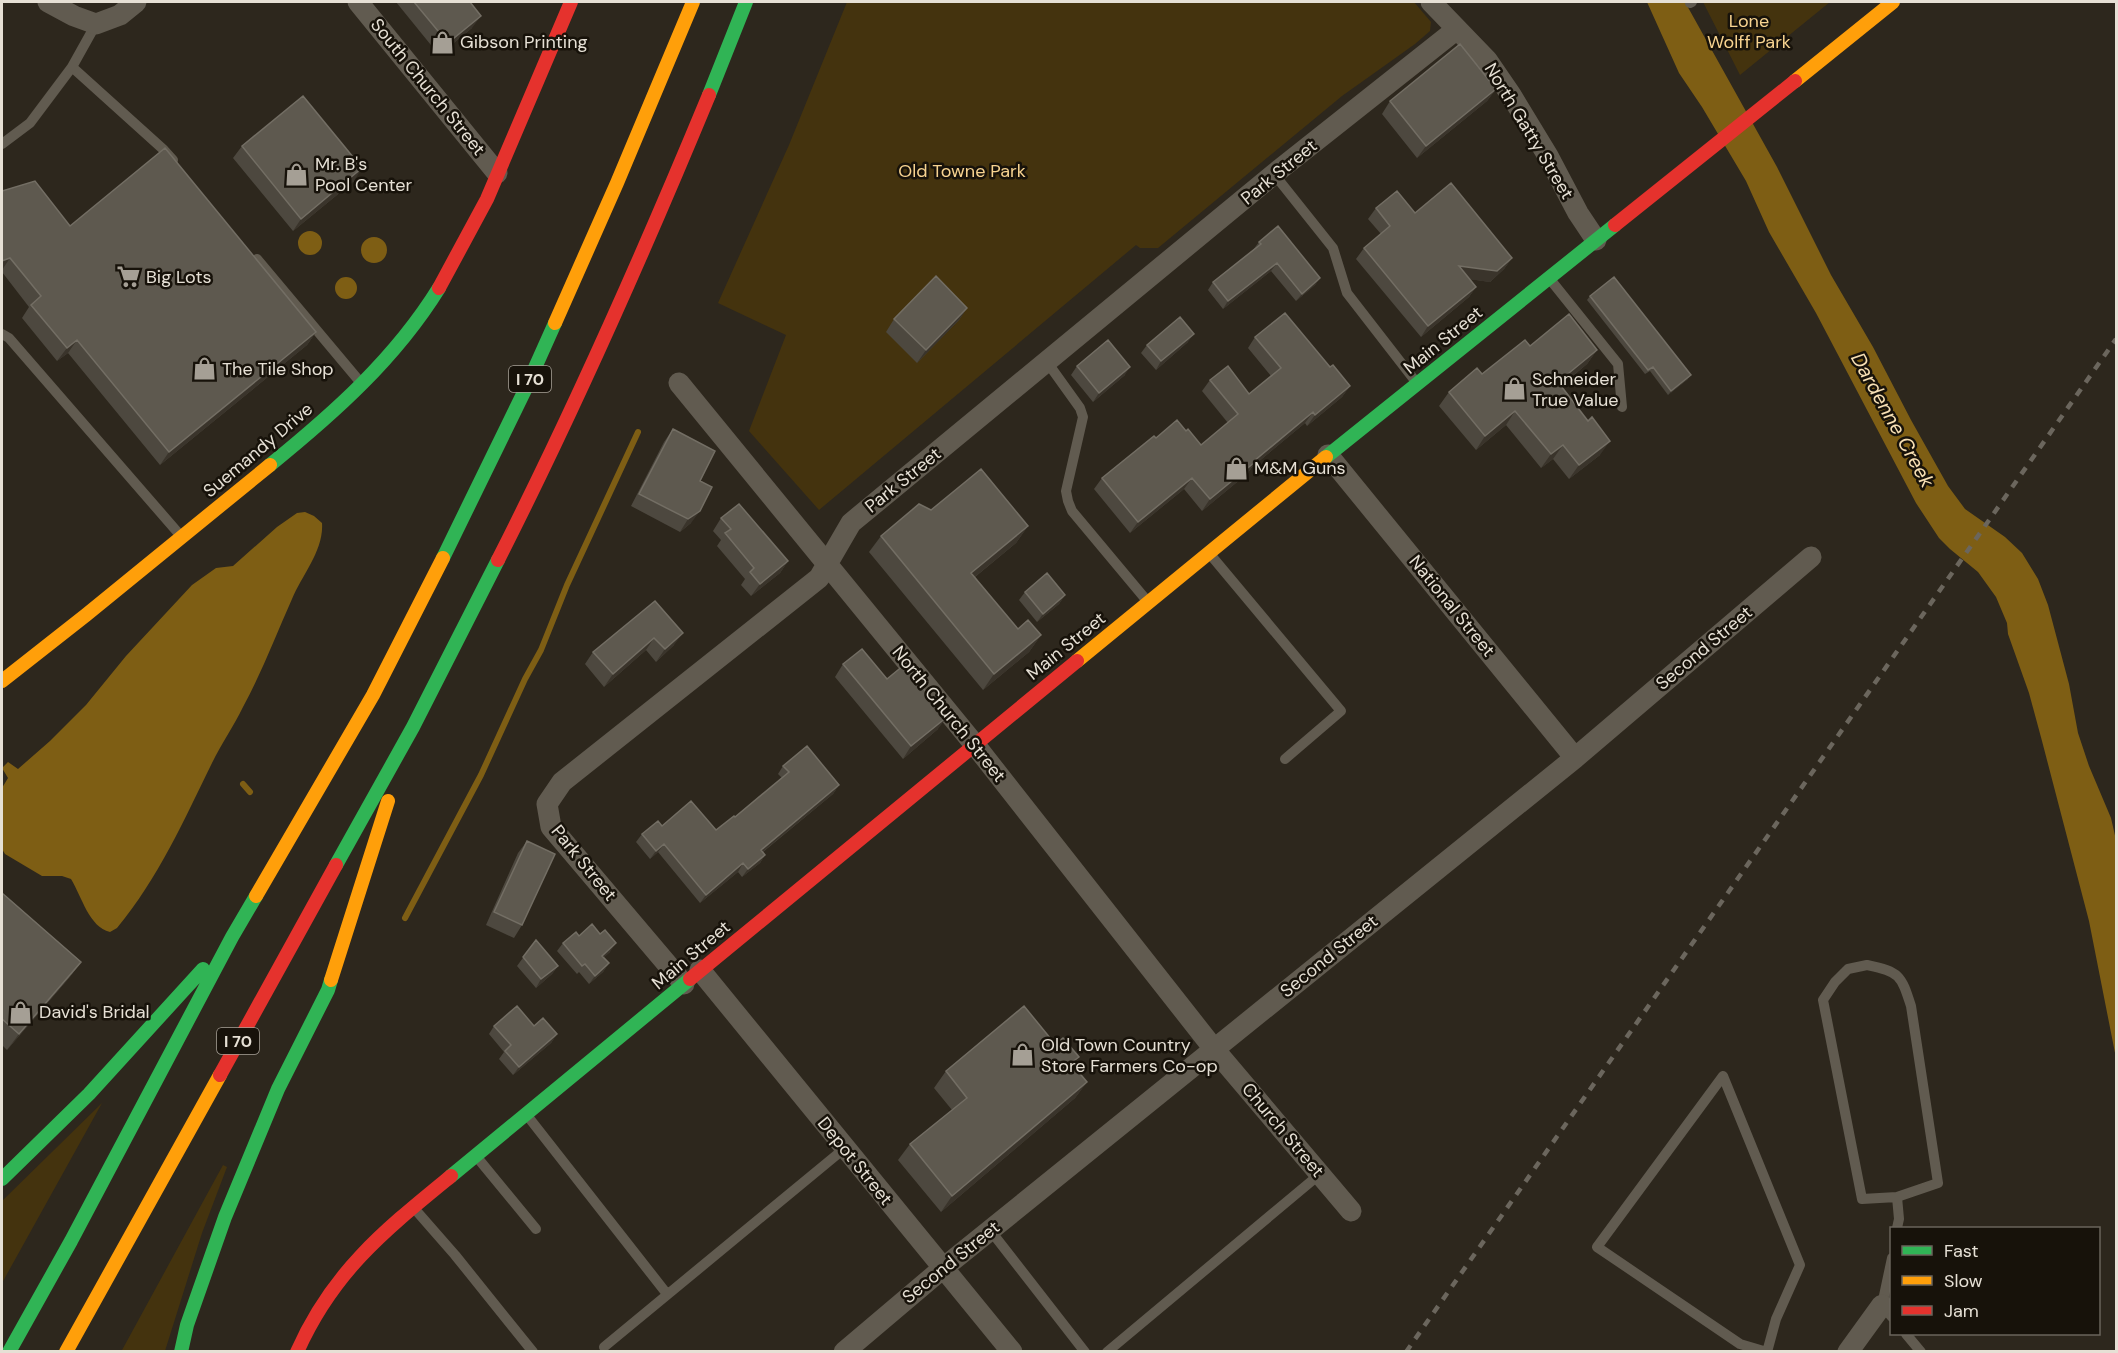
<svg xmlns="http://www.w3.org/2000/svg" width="2118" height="1353" font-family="'DM Sans',sans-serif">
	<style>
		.green { fill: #44330e }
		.water { fill: #7e5e14 }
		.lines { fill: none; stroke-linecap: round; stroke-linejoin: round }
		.stream { stroke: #7e5e14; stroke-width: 6 }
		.lane { stroke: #615b50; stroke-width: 10 }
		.street { stroke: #615b50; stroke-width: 21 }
		.fast { stroke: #30b455; stroke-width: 14 }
		.slow { stroke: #ff9f0a; stroke-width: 14 }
		.jam { stroke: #e5322d; stroke-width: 14 }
		.rail { stroke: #6b665d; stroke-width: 4.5; stroke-dasharray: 8 8; stroke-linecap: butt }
		.wall { fill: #4d483f }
		.shaded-wall { fill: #3a342b }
		.building { fill: #5e594f; stroke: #736e64; stroke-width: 1.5 }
		.labels { text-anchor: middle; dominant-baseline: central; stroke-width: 5; stroke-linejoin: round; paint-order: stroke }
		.shield { fill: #17120a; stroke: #a8a298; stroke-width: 1.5 }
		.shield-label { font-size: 16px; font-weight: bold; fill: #e6e0d5 }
		.park-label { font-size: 18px; fill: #f7d390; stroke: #17120a }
		.poi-label { font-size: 18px; fill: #e6e0d5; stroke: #17120a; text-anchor: start }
		.street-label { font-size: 18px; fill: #e6e0d5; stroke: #17120a }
		.water-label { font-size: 20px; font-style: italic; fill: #f8e0b4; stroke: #17120a }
	</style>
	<rect width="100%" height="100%" fill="#2d271d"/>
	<!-- green -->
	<path class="green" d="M847,2h567l17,20 -1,9 -15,13 -73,52 -184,152h-18l-4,-3 -317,265 -70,-79 37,-96 -68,-32 71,-158z
		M1703,2h127l-90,73z
		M102,1103l-100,180v-82z
		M223,1165l4,2 -25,66 -37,118 -44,1z"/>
	<!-- water -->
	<path class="water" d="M1647,2h38l92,165 54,108 42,72 38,73 37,66 17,23 40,28 17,16 16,26 10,26 21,79 9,49 11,33 22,52 5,22v218l-27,-137 -47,-180 -13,-48 -21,-59 -1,-11 -11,-26 -18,-25 -28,-23 -11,-11 -23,-35 -100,-190 -47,-81 -23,-51 -44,-74 -23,-34z
		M298 243a12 12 0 1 1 24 0a12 12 0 1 1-24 0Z
		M361 250a13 13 0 1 1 26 0a13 13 0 1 1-26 0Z
		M335 288a11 11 0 1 1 22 0a11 11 0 1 1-22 0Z
		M305,512l9,4 8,7c2,27 -20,52 -30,76 -16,36 -30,73 -49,108 -9,19 -22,37 -31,56 -29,59 -53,114 -95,165l-7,4c-21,-5 -28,-35 -39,-53l-9,-3h-20l-37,-22 -3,-5v-61l6,-10 -6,-10 6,-6 10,7 32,-28 36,-36 40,-49 66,-71 24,-17 17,-2 44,-39 20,-14z"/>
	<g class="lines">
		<!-- stream -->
		<path class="stream" d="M243,784l7,8
			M405,918l76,-143 44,-96 16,-29 26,-65 71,-153"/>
		<!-- lane -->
		<path class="lane" d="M1690,3l2,-1
			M72,67l92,83 9,10
			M2,144l28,-21 42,-56 24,-43
			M1274,174l59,74 14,45 69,89
			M257,259l104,124
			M1549,278l69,86 4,43
			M2,334l7,4 171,197
			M1047,362l33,46 3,9 -17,74 2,10 4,10 76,91
			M1209,553l132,158 -56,48
			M1867,965c33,7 34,10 44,41l27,177 -41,14 -35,2 -39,-199 12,-18 13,-13z
			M526,1114l141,180
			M476,1156l60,73
			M413,1207l42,48 78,97
			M1897,1228l2,-9 -2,-22
			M990,1230l95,122
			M1892,1258l-10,47 10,12
			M1906,1334l15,18
			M604,1347l241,-199
			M1107,1352l213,-178
			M1767,1352l-27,-8 -143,-97 126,-171 77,189 -24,54 -9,33"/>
		<!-- street -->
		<path class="street" d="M48,2l26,14 22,8 24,-9 16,-13
			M358,2l139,171
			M1431,2l56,58 24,35 37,61 30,57 18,27
			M679,383l296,362 239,304 137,162
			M1328,455l247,303
			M700,970l312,382
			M684,984l-133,-157 -4,-23 15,-22 257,-204 32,-55 423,-349 183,-145
			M844,1352l98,-83 633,-511 236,-201
			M1848,1352l34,-47"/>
		<!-- fast -->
		<path class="fast" d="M709,95l37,-93
			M1326,457l289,-232
			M270,465c64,-52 125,-106 169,-177
			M443,558l82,-168 30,-67
			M336,865l77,-138 85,-167
			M451,1176l239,-197
			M2,1179l87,-85 114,-125
			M9,1352l62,-111 161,-304 24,-41
			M181,1352l6,-27 38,-108 53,-128 50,-99 3,-10"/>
		<!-- slow -->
		<path class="slow" d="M1795,81l98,-79
			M555,323l62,-140 76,-181
			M1077,661l249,-204
			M2,681l84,-66 184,-150
			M256,896l117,-201 70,-137
			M331,980l57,-179
			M66,1352l154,-277"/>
		<!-- jam -->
		<path class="jam" d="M1615,225l180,-144
			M439,288l48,-89 84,-197
			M498,560c77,-152 146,-308 211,-465
			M690,979l387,-318
			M220,1075l116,-210
			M297,1352c36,-81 88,-122 154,-176"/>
		<!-- rail -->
		<path class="rail" d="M1406,1352l710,-1013"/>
	</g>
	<!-- wall -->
	<path class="wall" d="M396,2h74l2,26 -33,27z
		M1496,89l-9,12 -70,57 -35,-44 8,-13z
		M242,146l112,35 -61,50 -60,-73z
		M2,191l68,35 246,106 -9,13 -147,120 -92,-112 -11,8 -35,-43 7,-11 -27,-35z
		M1376,208l39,5 97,45 -8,11 -14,13 -20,-3 6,8 -7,10 -48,40 -65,-78 8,-11 17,-14 -13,-15z
		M1259,242l61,36 -5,7 -19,16 -25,-30 -48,38 -15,-19 5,-8 40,-32z
		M1590,296l98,83 -20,16 -18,-24 -5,3 -58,-74z
		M967,308l-8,12 -42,43 -31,-31 8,-13z
		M1255,337l75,30 20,19 -8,11 -35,29 -2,-3 -53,44 -4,6 -46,38 -18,-22 -54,44 -36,-44 8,-11 54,-40 30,-7 15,14 27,-22 -26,-32 8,-11 39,14 22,-18 -23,-28z
		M1188,342l-32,28 -15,-17 6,-8z
		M1597,350l-10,14 -26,22 39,69 -31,24 -16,-20 -12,9 -35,-43 -30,25 -37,-44 10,-14 33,-18z
		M1077,366l48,9 -32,27 -22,-27z
		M673,429l27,52 -9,42 -11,9 -49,-26 33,-64z
		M931,510l97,16 -12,17 -41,34 43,52 23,6 -12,17 -46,38 -114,-138 12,-16z
		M721,518l67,43 -8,12 -29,23 -10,-11 4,-6 -28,-33 4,-6 -8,-9z
		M1025,592l40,3 -6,9 -22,18 -18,-22z
		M655,601l19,44 -18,17 -10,-12 -42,37 -19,-23 8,-12z
		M843,664l95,65 -35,30 -68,-82z
		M783,766l56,19 -6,9 -70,58 2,3 -5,8 -18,14 -4,-5 -38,31 -42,-51 -8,7 -14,-17 6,-8 20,-8 54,4 19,-13 47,-39 -4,-4z
		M527,841l-5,84 -8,13 -28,-13 32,-72z
		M2,893l79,69 -12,16 -62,72 -5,-5z
		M579,936l31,16 -6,5 5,6 -6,9 -14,12 -10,-12 -2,2 -20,-23 6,-8z
		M536,940l22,26 -6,8 -16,14 -19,-22z
		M494,1026h40l23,8 -6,9 -38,32 -14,-16 5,-7 -15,-18z
		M1073,1065l14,17 -12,16 -134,114 -43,-52 12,-16 42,-34 -18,-22 12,-17z"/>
	<!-- shaded-wall -->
	<path class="shaded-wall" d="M481,16l-9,12 -33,27 9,-12z
		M1496,89l-9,12 -70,57 9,-12z
		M362,168l-8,13 -61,50 8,-12z
		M10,258l-8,12v-9z
		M1512,258l-8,11 -14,13 -38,-5 7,-11z
		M1277,263l-6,8 -48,38 5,-8z
		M1320,278l-5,7 -19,16 6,-7z
		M1476,287l-7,10 -48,40 7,-11z
		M967,308l-8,12 -42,43 9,-13z
		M316,332l-9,13 -147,120 9,-13z
		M1194,334l-6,8 -32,28 5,-9z
		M77,340l-9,13 -11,8 10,-13z
		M1597,350l-10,14 -39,32 10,-14z
		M1130,367l-5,8 -32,27 6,-9z
		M1691,375l-3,4 -20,16 3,-4z
		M1350,386l-8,11 -35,29 8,-11z
		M1515,411l-9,14 -30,25 9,-14z
		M1313,412l-8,11 -53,44 -4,6 -46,38 8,-12z
		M1610,441l-10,14 -31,24 10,-14z
		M1563,445l-10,14 -12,9 10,-14z
		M1192,478l-8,11 -54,44 8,-11z
		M700,511l-9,12 -11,9 8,-13z
		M1028,526l-12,17 -56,46 11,-16z
		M788,561l-8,12 -29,23 9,-12z
		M1065,595l-6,9 -22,18 6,-8z
		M683,633l-9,12 -18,17 9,-13z
		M1041,635l-12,17 -46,38 11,-16z
		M654,638l-8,12 -42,37 9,-13z
		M947,717l-9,12 -35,30 8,-13z
		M839,785l-6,9 -78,64 6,-8z
		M664,844l-6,8 -8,7 6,-8z
		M765,855l-5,8 -18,14 6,-8z
		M743,863l-5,9 -38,31 6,-8z
		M616,943l-6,9 -13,12 5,-8z
		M81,962l-12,16 -62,72 12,-16z
		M609,963l-6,9 -14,12 6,-8z
		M558,966l-6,8 -16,14 5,-9z
		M557,1034l-6,9 -38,32 6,-8z
		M1087,1082l-12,16 -134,114 11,-16z"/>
	<!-- building -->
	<path class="building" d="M414,2h56l11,14 -33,27z
		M1460,44l36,45 -70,57 -36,-45z
		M303,96l59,72 -61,51 -59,-73z
		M165,148l151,184 -147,120 -92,-112 -10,8 -36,-43 10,-9 -31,-38 -8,3v-70l33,-10 35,45z
		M1451,183l61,75 -15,13 -38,-5 17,21 -48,39 -64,-78 26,-22 -14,-18 21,-17 18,22z
		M1278,226l42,52 -18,16 -25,-31 -49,38 -15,-19 48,-38 -2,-2z
		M936,276l31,32 -41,42 -32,-31z
		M1614,277l77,98 -20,16 -18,-24 -5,3 -58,-74z
		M1285,313l45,54 3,-2 17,21 -35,29 -2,-3 -59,49 1,1 -45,37 -18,-21 -54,44 -36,-44 52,-42 2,2 21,-18 9,11 2,-2 13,16 37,-31 -28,-34 18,-14 21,28 32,-26 -26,-31z
		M1569,314l28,36 -39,32 30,39 4,-4 18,24 -31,24 -16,-20 -12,9 -36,-43 -30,25 -36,-44 28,-24 5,6 43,-34 5,6z
		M1180,317l14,17 -33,27 -14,-16z
		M1108,340l22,27 -31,26 -22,-27z
		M673,429l42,22 -15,30 12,6 -12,24 -12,8 -49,-25z
		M981,469l47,57 -57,47 47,56 10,-9 13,15 -47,39 -113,-138 38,-32 12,6z
		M739,504l49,57 -28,23 -10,-12 4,-4 -29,-35 6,-4 -10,-11z
		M1047,573l18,22 -22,19 -18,-22z
		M655,601l28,32 -18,16 -11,-11 -41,36 -20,-22z
		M862,649l25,30 17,-14 43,52 -36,29 -68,-82z
		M807,746l32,39 -78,65 4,5 -17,14 -5,-6 -37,32 -42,-51 -8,7 -14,-17 16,-13 4,5 29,-25 25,29 18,-14 1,1 54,-45 -6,-6z
		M527,841l28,13 -33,71 -28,-13z
		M2,893l79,69 -62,72 -17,-15z
		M592,924l8,10 5,-4 11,13 -14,13 7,7 -14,13 -10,-12 -3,2 -19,-23 13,-11 3,4z
		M536,940l22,26 -17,13 -18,-22z
		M517,1006l17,20 9,-8 14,16 -38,33 -14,-16 6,-6 -17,-19z
		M1024,1006l31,38 8,-6 16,19 -8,6 16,19 -135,114 -42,-52 57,-46 -21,-27z"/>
	<!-- icons -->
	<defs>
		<symbol id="shop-bare" viewBox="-9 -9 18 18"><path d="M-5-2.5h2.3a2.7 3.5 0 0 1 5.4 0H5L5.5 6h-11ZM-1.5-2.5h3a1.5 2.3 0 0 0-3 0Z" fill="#a59f95" stroke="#17120a" stroke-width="2.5" paint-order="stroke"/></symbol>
		<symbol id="supermarket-bare" viewBox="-9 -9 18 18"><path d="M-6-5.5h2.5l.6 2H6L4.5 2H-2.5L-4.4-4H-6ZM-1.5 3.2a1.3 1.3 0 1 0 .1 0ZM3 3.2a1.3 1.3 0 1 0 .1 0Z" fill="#a59f95" stroke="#17120a" stroke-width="2.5" paint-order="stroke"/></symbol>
	</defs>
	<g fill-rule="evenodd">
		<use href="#shop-bare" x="426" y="26" width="33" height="33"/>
		<use href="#shop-bare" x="280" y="158" width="33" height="33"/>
		<use href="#supermarket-bare" x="112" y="260" width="33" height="33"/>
		<use href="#shop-bare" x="188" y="352" width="33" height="33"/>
		<use href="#shop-bare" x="1498" y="372" width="33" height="33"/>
		<use href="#shop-bare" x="1220" y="452" width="33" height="33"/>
		<use href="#shop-bare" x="4" y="996" width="33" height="33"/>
		<use href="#shop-bare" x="1006" y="1038" width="33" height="33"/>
	</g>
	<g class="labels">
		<!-- shield labels -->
		<g class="shield">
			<rect x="509" y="366" width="42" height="26" rx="4.5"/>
			<rect x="217" y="1028" width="42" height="26" rx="4.5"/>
		</g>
		<g class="shield-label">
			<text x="530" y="379">I 70</text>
			<text x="238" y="1041">I 70</text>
		</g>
		<!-- park labels -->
		<g class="park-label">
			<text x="1749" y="21">Lone<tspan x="1749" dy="21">Wolff Park</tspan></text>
			<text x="962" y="171">Old Towne Park</text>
		</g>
		<!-- poi labels -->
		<g class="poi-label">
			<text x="460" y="42">Gibson Printing</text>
			<text x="315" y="164">Mr. B's<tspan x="315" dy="21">Pool Center</tspan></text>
			<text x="146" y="277">Big Lots</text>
			<text x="222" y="369">The Tile Shop</text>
			<text x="1532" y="379">Schneider<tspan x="1532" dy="21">True Value</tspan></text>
			<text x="1254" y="468">M&amp;M Guns</text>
			<text x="39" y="1012">David's Bridal</text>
			<text x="1041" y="1045">Old Town Country<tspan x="1041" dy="21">Store Farmers Co-op</tspan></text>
		</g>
		<!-- street labels -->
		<g class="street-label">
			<text transform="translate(428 87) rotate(51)">South Church Street</text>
			<text transform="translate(1529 131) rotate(59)">North Gatty Street</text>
			<text transform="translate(1279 172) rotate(-39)">Park Street</text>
			<text transform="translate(1443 340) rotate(-39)">Main Street</text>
			<text transform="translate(258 450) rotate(-40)">Suemandy Drive</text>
			<text transform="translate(903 480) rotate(-39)">Park Street</text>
			<text transform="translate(1452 606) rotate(51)">National Street</text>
			<text transform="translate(1066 646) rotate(-39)">Main Street</text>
			<text transform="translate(1704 648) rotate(-40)">Second Street</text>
			<text transform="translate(949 714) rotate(51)">North Church Street</text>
			<text transform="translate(584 863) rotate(51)">Park Street</text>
			<text transform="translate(691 955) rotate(-40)">Main Street</text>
			<text transform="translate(1329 956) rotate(-39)">Second Street</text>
			<text transform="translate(1283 1130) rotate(50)">Church Street</text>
			<text transform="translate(855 1161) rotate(51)">Depot Street</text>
			<text transform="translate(951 1262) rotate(-39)">Second Street</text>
		</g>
		<!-- water labels -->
		<g class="water-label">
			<text transform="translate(1893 420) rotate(61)">Dardenne Creek</text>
		</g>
	</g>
	<!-- border -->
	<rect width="2118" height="1353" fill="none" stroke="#e6e0d5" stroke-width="6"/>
	<!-- legend -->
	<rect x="1890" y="1227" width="210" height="108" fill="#17120a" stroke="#6a645b" stroke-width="1.5"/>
	<rect x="1902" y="1246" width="30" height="9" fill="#30b455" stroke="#6a645b" stroke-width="1.5"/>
	<text x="1944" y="1257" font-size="18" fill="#e6e0d5">Fast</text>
	<rect x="1902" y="1276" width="30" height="9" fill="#ff9f0a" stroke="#6a645b" stroke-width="1.5"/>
	<text x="1944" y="1287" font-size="18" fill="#e6e0d5">Slow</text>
	<rect x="1902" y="1306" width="30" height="9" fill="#e5322d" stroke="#6a645b" stroke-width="1.5"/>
	<text x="1944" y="1317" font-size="18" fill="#e6e0d5">Jam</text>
</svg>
